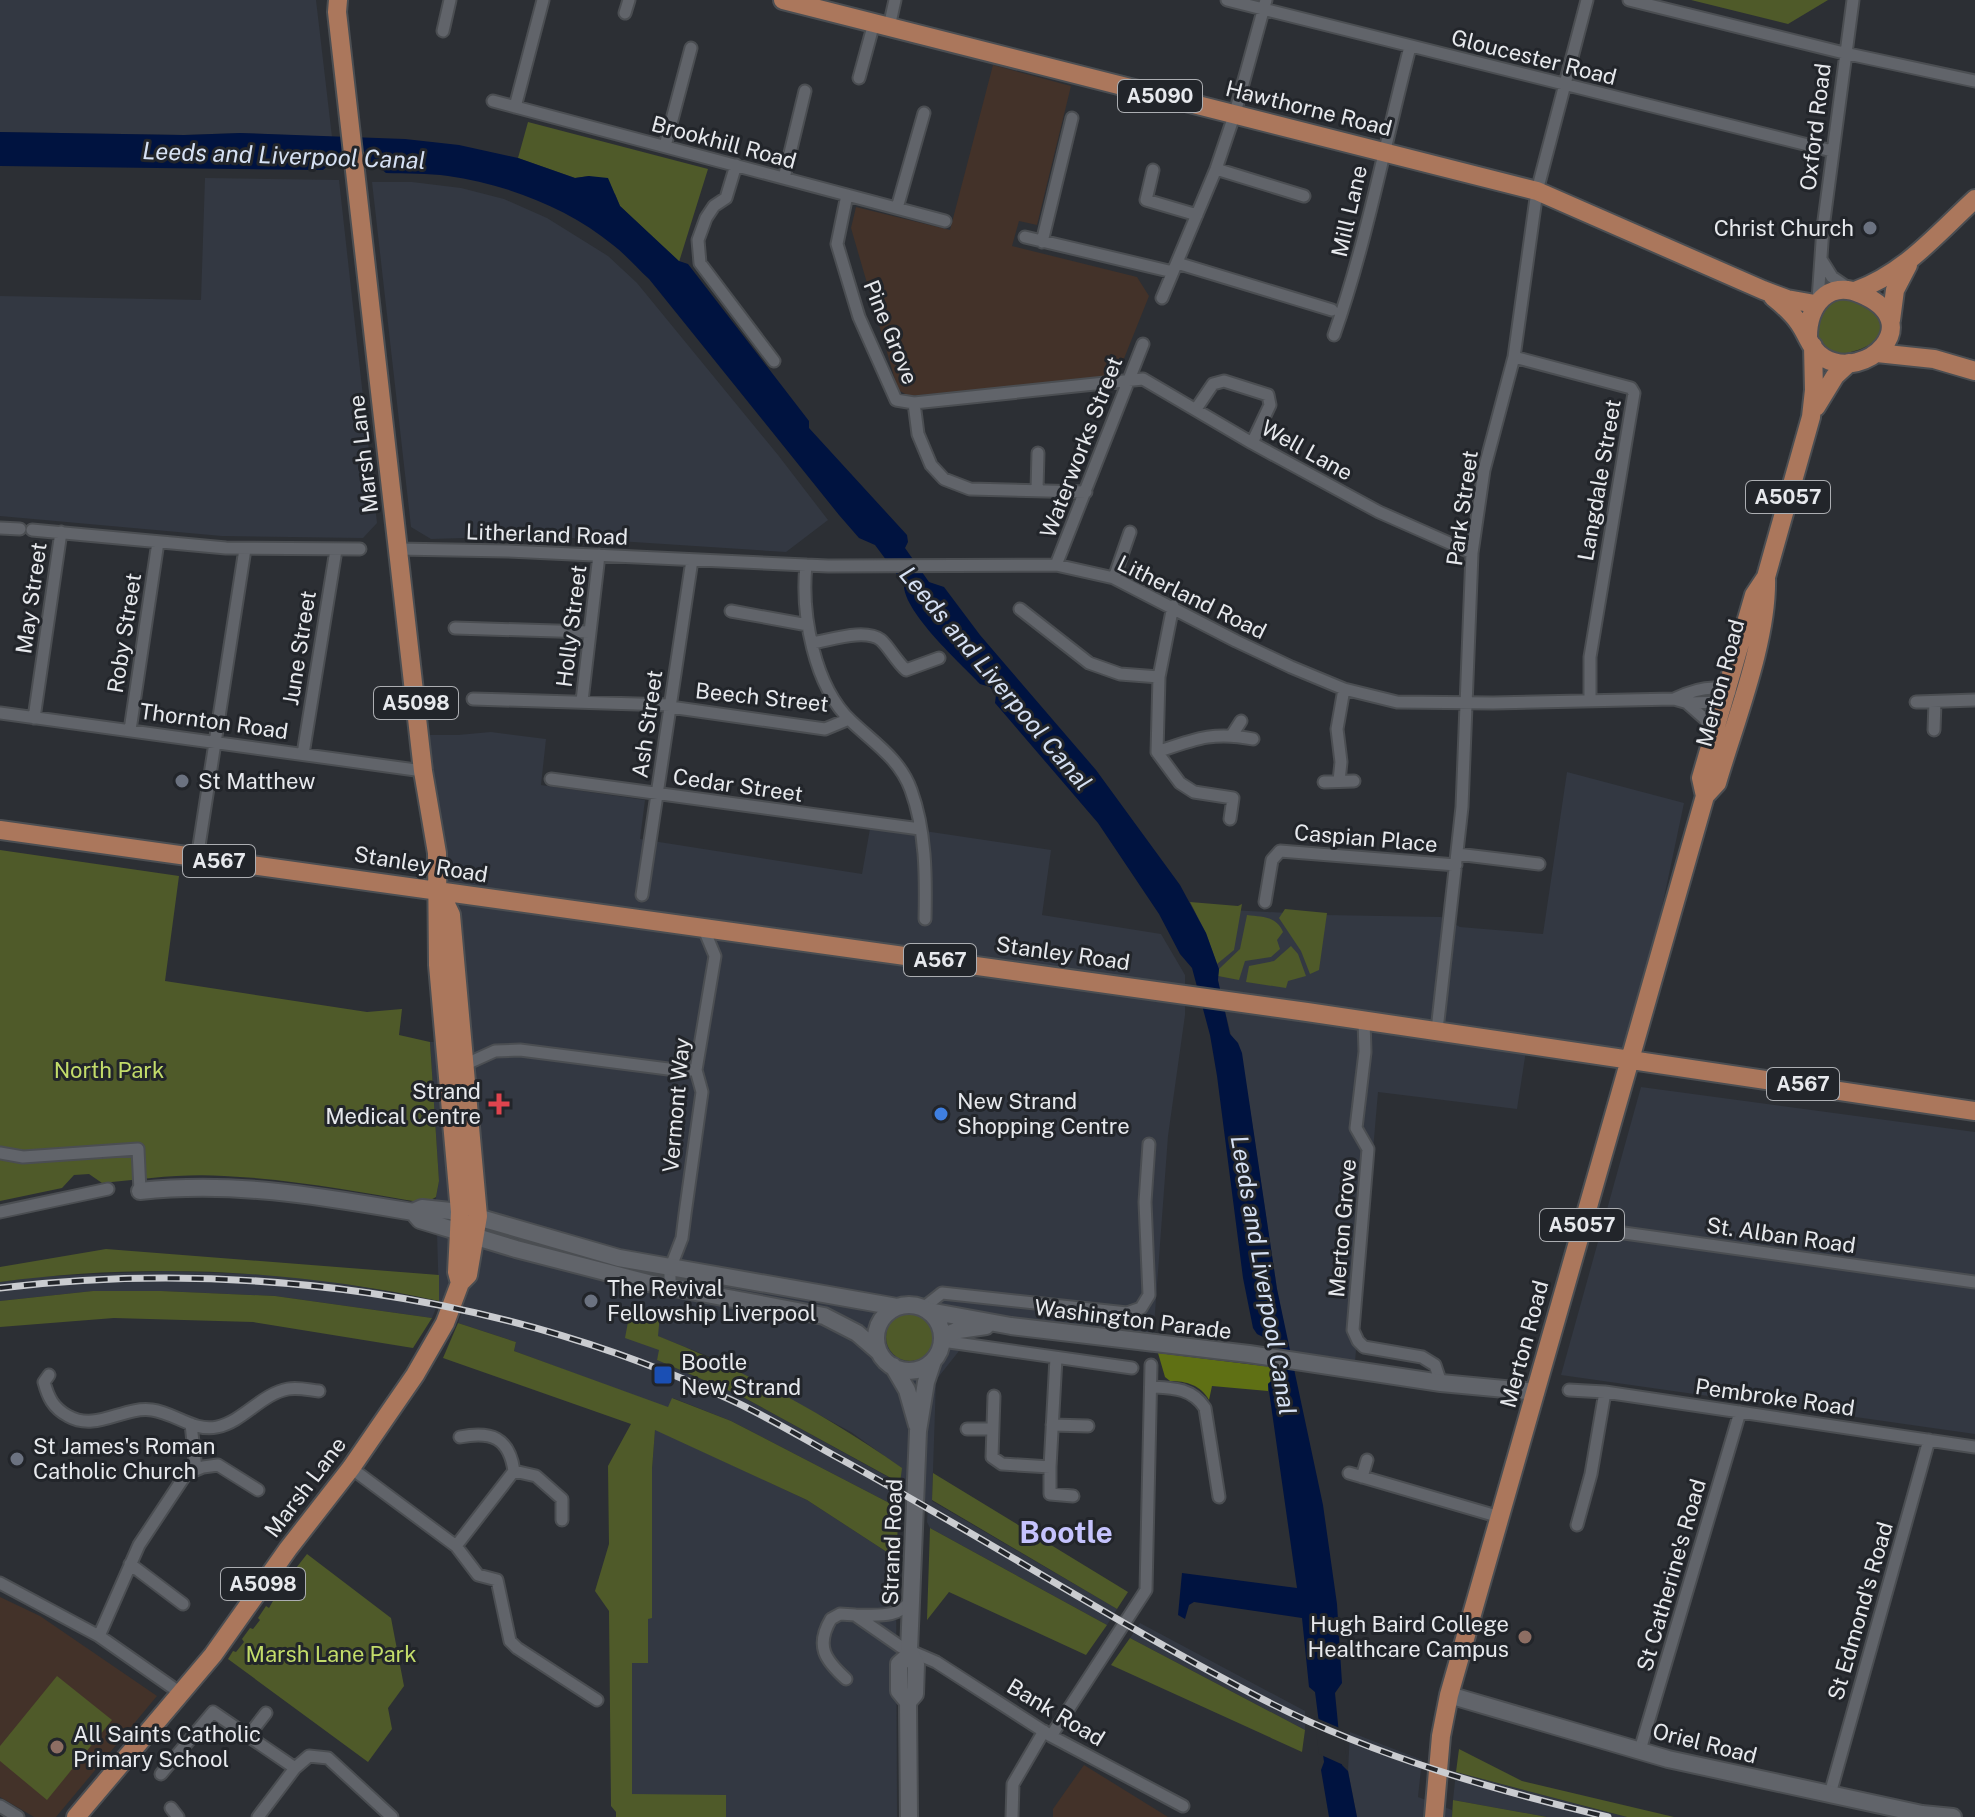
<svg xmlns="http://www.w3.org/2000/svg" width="1975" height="1817" font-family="'Public Sans',sans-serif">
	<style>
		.built { fill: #333842; fill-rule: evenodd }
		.education { fill: #433229 }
		.green { fill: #4f5a29 }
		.forest { fill: #5f7014 }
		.water { fill: #001340 }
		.pier { fill: #2c2f34 }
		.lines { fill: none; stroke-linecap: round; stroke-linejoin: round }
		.street-casing { stroke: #4b4e52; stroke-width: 15 }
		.secondary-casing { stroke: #4b4e52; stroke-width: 20 }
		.primary-casing { stroke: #4b4e52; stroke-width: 22 }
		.street { stroke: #61646a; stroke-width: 11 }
		.secondary { stroke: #61646a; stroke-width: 16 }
		.primary { stroke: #ab775c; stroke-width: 18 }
		.rail-casing { stroke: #caccd0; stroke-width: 7 }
		.rail { stroke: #22252a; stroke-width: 4; stroke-dasharray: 12; stroke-linecap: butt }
		.worship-dot { fill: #6b7280; stroke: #22252a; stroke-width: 3 }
		.health-dot { fill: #e0444e; stroke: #22252a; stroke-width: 3 }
		.shop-dot { fill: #3f7fe0; stroke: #22252a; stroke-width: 3 }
		.transit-dot { fill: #1a4fb4; stroke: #22252a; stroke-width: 3 }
		.education-dot { fill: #8d6e63; stroke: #22252a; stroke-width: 3 }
		.labels { text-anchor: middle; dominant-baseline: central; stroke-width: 6; stroke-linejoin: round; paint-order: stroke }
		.shield { fill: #22252a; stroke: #acaeb2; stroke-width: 2 }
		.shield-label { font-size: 20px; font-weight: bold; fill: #e7e9ed }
		.street-label { font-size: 22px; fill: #e7e9ed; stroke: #22252a }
		.poi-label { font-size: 22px; fill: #e7e9ed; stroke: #22252a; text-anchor: start }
		.park-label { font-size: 22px; fill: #c3dc6a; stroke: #22252a }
		.water-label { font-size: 24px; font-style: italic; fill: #d6e1f4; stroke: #22252a }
		.district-label { font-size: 30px; font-weight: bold; fill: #c5c3fd; stroke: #22252a }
	</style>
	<rect width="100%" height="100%" fill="#2c2f34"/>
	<!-- built -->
	<path class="built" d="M0,0h316l16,137 -92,-4 -56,2 -184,-3z
		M205,178l134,2 38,343 -14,15 -141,-2 -222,-20v-220l201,4z
		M372,182h40l49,6 43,11 43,19 61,38 29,27 141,172 50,65 -42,32 -245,-16 -6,-4 -35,-1 -4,6 -65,2 -20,-12z
		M491,732l55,7 -5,46 104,15 -5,39 222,35 9,-51 180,27 -9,65 119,19 24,41v40l-17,121 -16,217 -165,-24 -24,3 -4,19 -23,29 -4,121 185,108 -10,16 -177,-97 -3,-6 1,-19 -26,-15 -3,20 -168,-87 -58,-23 -5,10 -154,-57 2,-9 -58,-19 6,-17 -25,-5 -7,17 -157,-22 -114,-5h-68l-93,10v-19l32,-5 134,-6 110,4 49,5 114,21 -3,-104 3,-16 -9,-139 21,-1 -32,-306h39zM631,1306l28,8 -2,22 56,22 138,74 50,36 -2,15 -158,-87 -84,-36 3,-10z
		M1567,772l117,31 -54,256 -103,-15 -10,65 -139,-17 -23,270 -65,-6 -13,-67 -27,-180 -33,-129 -23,-72 130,7 117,2 19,10 83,7z
		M1641,1087l334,45v302l-414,-59z
		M655,1429l152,71 89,58 1,259h-171v-22h-94v-132l16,-1v-44h4v-149z
		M1140,1623l165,88v19l-175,-92z
		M1350,1732l72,28 -4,37 34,13v7h-95l-9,-46z
		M1456,1772l171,45h-80l-94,-17z"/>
	<!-- education -->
	<path class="education" d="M993,65l78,21 -34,139 -18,-4 -7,25 125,31 12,19 -32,80 -208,20 -11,-6 -47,-162 5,-21 94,23z
		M0,1597l40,19 117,80 -101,121h-22l-34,-20z
		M1084,1765l84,52h-115v-8z"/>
	<!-- green -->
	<path class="green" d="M1691,0h137l-40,24z
		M528,122l180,47 -29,93 -59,-56 -5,-12 -26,-18 -14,2 -57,-20z
		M1841,299h10l21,8 -1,4 3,2 3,-1c15,28 -13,38 -36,42 -34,-9 -32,-46 0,-55z
		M0,850l179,26 -14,105 202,31 35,-3 -3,26 31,7 9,139 -3,16 -11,6c-67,-11 -133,-24 -201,-27 -40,-3 -82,3 -122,7l-13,-9 -15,1 -12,13 -62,13z
		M1190,902l48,4 4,-2 -8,46 -17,14 -11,-31z
		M1285,909l42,4 -8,57 -9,4 -9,-23 -22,-33z
		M1247,915c16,2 29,1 36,17l-6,8 3,9 -9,8 -26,4 -6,19 -21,-4 1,-7 21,-20z
		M1291,946l7,8 8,22 -18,5 -2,7 -40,-6 3,-16 25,-5z
		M106,1249l333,26v26c-144,-31 -292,-39 -439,-19v-15z
		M93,1291h68l114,5 157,22 -19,30 -160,-26 -139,-4 -114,9v-26z
		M631,1306l29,8 -2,22c86,34 168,79 244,132l-2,15 -159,-87 -84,-36 2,-10 -34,-12z
		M886 1337a24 24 0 1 1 48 0a24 24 0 1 1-48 0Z
		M458,1323l58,19 -2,9 154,56 4,-9 59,23 168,87 -3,50 -89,-58 -152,-70 -3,39v149l-4,1v44h-16v131l94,1v22h-110v-5l-5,-6 -2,-195 -14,-20 14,-47 -1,-78 23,-42 -188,-66z
		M933,1473l195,119 -11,17 -185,-109z
		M930,1528l177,97 -21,30 -137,-63 -22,28z
		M307,1554l84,64 13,68 -16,22 4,21 -24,33 -140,-103 5,-8 3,1 8,-10 -2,-3 8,-11 3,1 7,-9 -2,-2 8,-12 3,2 13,-23 4,2 9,-12 -2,-3z
		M1130,1638l175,92 -3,22 -191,-87z
		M57,1676l55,44 -65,80 -47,-39v-15z
		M1459,1749l63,32 152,36h-47l-171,-45z
		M1453,1800l94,17h-95z"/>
	<!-- forest -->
	<path class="forest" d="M1158,1353l114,14 2,12 -6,5v7l-56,-5 -3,14c-8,-15 -23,-19 -39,-19l-5,-4z"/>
	<!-- water -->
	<path class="water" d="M0,132l184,3 56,-2 165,6 54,6 59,13 57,20 14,-2 19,2 12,28 59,55 9,3 121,157v7l98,107 1,7 -3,6 24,34 15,5 36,48 116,135 84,115 26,48 13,36 -1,11 12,54 8,9 4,10 35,236 46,216 14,99 5,79 -7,10 7,72 6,6 9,46h-28l-8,-47 3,-8 -9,-70 -6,-5 -7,-69 -108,-16 -5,3 -4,14 -7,-4 4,-42 115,15 -29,-204 5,-5 -6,-40 -10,-5 -4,-6 -10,-50 -26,-202 -7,-41 -18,-67 -12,-14 -21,-40 -61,-91 -103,-120 1,-8 -6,-8 -10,-3c-19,-20 -78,-73 -76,-100l-29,-39 -16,-7 -20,-23 -190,-236c-12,-11 -23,-24 -36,-34 -45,-37 -107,-61 -165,-69 -20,-3 -42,-2 -62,-3l-7,-6 -50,-2 -6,5 -323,-4z"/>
	<!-- pier -->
	<path class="pier" d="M1314,1717l28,12 6,38 -29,-13z"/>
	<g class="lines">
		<defs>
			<path id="street" d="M1227,0l605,151
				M1629,0l215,53 131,28
				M625,13l4,-13
				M889,27l6,-27
				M443,31l7,-31
				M859,78l15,-55
				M493,101l452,120
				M515,107l28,-107
				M665,146l26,-98
				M736,165l-10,33 -12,8 -8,12 -8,22 2,23 74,98
				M1216,169l88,27
				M1153,170l-7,30 51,15
				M784,178l21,-87
				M847,195l-10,49 22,73 37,83 18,3 229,-24 109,64 127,69 93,41
				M897,208l27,-95
				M1025,237l148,35
				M1042,242l30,-124
				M1822,261l10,16 16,11
				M1177,263l155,47
				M1162,298l54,-129 19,-56 31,-113
				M1818,300l5,-72 30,-228
				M1334,335c33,-94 51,-192 76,-288
				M1514,357l117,31 3,5 -44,264v43
				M914,403l4,31 13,31 13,14 26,10 116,3
				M1196,409l17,-25 11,-3 44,14 2,10 -18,38
				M1037,489l1,-36
				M0,528l20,1
				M32,530l194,18 134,1
				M397,549l111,2 320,15 228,-1 58,13 122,63 55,26 53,22 53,13 96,1 181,-4 14,4 38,-1
				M806,565c-5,49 8,121 45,156 23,22 49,38 60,69 15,41 15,86 14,129
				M1056,565l87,-221
				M1114,578l16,-46
				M1173,606l-14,71 -2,75 23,31 14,9 39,6 -3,21
				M1020,609l69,54 31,11 39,3
				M731,611l77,14
				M455,628l134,4
				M812,643c19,-3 53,-15 69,-3 7,6 16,22 25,30l33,-12
				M473,699l197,6
				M1674,699c17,-8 40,-16 56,-7
				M582,701l17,-146
				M1916,702l59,-2
				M1688,704l17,15 7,19
				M670,707l155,22 24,-10
				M0,713l423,58
				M34,718l27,-186
				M130,730l28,-188
				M1934,730l1,-28
				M1232,735l9,-14
				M1157,752c38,-13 56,-21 96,-13
				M303,754l33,-204
				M551,779l369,50
				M1339,781l2,-19 -4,-33 7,-40
				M1324,782l30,-1
				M1457,854l82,10
				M197,859l48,-310
				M642,895l50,-335
				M1265,902l7,-42 8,-9 176,14
				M1364,1020l1,32 -9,76 12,21 -15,181 5,11 6,6 58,10 13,8 6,18
				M1437,1030l25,-223 10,-254 12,-83 30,-113 23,-166 50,-191
				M464,1065l31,-14 25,-1 156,20h20
				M0,1153l23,4 115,-8 2,42
				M0,1212l108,-23
				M1581,1227l394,55
				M670,1287v-18l12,-31 3,-24 17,-122 -6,-22 19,-114 -12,-29
				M923,1308l19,-15 185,20 14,-5 8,-13 -4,-93 4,-58
				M942,1341l190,27
				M49,1375l-5,7c4,15 9,26 24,34 28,16 55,-10 84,-6 23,3 42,22 65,17 27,-6 44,-33 71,-38 10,-2 21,1 31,2
				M1152,1387c21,1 40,1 53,21l14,89
				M1569,1390l36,2 370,55
				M994,1396l-2,61 10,7 48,3 6,-109
				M191,1424l5,45
				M1052,1425l36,1
				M967,1429h26
				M1050,1467v27l23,2
				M351,1468l105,78 22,29 19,5 13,61 7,7 80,52
				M514,1471l22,5 26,23v21
				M1349,1473l151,44
				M1362,1477l5,-17
				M1577,1525l14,-51 14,-82
				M456,1546l58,-75c-5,-34 -23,-40 -54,-34
				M130,1564l53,40
				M0,1583l99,53 80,56
				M855,1615c22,0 44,4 57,-16
				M99,1636l40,-91 47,-71 17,-7 15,-2 40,25
				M846,1679c-21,-19 -31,-33 -15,-60l9,-5 15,1 46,32 35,15 115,74 132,70
				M249,1735l17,-22
				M1051,1736l95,-146 5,-225
				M1640,1750l100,-338
				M161,1774l52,-62 82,56
				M1830,1794l99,-354
				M0,1806l18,11
				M171,1808l7,9
				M258,1817l37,-49 14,-12 19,2 64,59
				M1012,1817l1,-33 31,-53"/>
			<path id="secondary" d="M140,1191c96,-10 179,5 273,21l9,-4 38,4 159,46 278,49
				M413,1212l7,8 10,3 86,26 132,34 176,33 33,17 22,19
				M876 1338a33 33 0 1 1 66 0a33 33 0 1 1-66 0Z
				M929,1311l82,15 238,28 192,29 95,9
				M942,1337l17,-7 27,-4
				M893,1366l14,24 10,35
				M909,1655l-10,9v27l9,11 1,115
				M1449,1695l219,64 254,55 31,3
				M908,1702l7,-8 1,-30 -7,-13 9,-220 8,-49 7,-21"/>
			<path id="primary" d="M338,0l-1,12 86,759 14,82 1,112 22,247 -3,60 3,11
				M783,0l754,191 226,99 24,9 28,5
				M1855,291c50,-18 82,-57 120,-92
				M1773,297c10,8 19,16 26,26 8,11 12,28 25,35 41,24 105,-35 37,-64 -33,-15 -53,12 -53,43
				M1891,320l4,-30 13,-25
				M1877,353l57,6 41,12
				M1816,407l19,-31 14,-13
				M1705,796l-4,-18 53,-183 12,-18 45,-160 3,-27 -1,-44
				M0,830l1307,182 668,99
				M76,1817l137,-162 75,-106 63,-81 64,-93 30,-52 15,-40 8,-8 10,-59 -27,-301 -12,-25
				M1434,1817l7,-81 8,-41 256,-899 12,-13c18,-62 51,-143 49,-206"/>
		</defs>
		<!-- street casing -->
		<use href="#street" class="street-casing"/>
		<!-- secondary casing -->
		<use href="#secondary" class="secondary-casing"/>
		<!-- primary casing -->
		<use href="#primary" class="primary-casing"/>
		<!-- street -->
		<use href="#street" class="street"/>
		<!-- secondary -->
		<use href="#secondary" class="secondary"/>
		<!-- primary -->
		<use href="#primary" class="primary"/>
		<defs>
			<path id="rail" d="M0,1288c242,-29 498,6 720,107 40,17 77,40 115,61 147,80 288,172 437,248 106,53 222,86 336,113"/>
		</defs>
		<!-- rail casing -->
		<use href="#rail" class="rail-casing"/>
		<!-- rail -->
		<use href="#rail" class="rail"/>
	</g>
	<!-- markers -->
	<g class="worship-dot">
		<circle cx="1870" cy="228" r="8"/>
		<circle cx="182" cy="781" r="8"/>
		<circle cx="591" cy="1301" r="8"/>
		<circle cx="17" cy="1459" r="8"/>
	</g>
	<path class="health-dot" d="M495 1092h8v8h8v8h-8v8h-8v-8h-8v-8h8z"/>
	<circle class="shop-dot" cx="941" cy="1114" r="8"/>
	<rect class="transit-dot" x="653" y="1365" width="20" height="20" rx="4"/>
	<g class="education-dot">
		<circle cx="1525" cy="1637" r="8"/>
		<circle cx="57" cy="1747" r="8"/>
	</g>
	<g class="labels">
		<!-- shield labels -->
		<g class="shield">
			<rect x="1118" y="80" width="84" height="32" rx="6"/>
			<rect x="1746" y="481" width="84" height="32" rx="6"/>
			<rect x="374" y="687" width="84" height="32" rx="6"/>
			<rect x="183" y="845" width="72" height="32" rx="6"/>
			<rect x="904" y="944" width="72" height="32" rx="6"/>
			<rect x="1767" y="1068" width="72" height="32" rx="6"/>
			<rect x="1540" y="1209" width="84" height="32" rx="6"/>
			<rect x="221" y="1568" width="84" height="32" rx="6"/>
		</g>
		<g class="shield-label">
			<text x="1160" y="96">A5090</text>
			<text x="1788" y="497">A5057</text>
			<text x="416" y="703">A5098</text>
			<text x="219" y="861">A567</text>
			<text x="940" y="960">A567</text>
			<text x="1803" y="1084">A567</text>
			<text x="1582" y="1225">A5057</text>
			<text x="263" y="1584">A5098</text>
		</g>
		<!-- street labels -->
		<g class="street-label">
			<text transform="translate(1534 57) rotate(14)">Gloucester Road</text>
			<text transform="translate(1309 108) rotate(14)">Hawthorne Road</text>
			<text transform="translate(1815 127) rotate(-83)">Oxford Road</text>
			<text transform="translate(724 142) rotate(15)">Brookhill Road</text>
			<text transform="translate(1349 211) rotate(-77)">Mill Lane</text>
			<text transform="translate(891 332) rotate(68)">Pine Grove</text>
			<text transform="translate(1081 447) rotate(-69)">Waterworks Street</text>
			<text transform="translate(1307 450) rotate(29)">Well Lane</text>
			<text transform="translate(363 454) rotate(-97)">Marsh Lane</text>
			<text transform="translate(1599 480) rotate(-80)">Langdale Street</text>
			<text transform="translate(1462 508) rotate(-82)">Park Street</text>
			<text transform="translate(547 534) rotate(2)">Litherland Road</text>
			<text transform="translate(1192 597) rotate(26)">Litherland Road</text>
			<text transform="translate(31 598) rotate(-82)">May Street</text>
			<text transform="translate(571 626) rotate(-83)">Holly Street</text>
			<text transform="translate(124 633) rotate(-81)">Roby Street</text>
			<text transform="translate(299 648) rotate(-81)">June Street</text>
			<text transform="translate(1720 683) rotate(-75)">Merton Road</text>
			<text transform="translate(762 697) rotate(6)">Beech Street</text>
			<text transform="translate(214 721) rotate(8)">Thornton Road</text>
			<text transform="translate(647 724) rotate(-82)">Ash Street</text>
			<text transform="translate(738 785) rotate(8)">Cedar Street</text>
			<text transform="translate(1366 838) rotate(5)">Caspian Place</text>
			<text transform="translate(421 864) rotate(9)">Stanley Road</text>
			<text transform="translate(1063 953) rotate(8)">Stanley Road</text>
			<text transform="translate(676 1105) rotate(-85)">Vermont Way</text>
			<text transform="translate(1342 1228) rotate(-85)">Merton Grove</text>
			<text transform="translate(1781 1235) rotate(8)">St. Alban Road</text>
			<text transform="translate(1133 1319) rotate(7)">Washington Parade</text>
			<text transform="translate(1524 1344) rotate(-75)">Merton Road</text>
			<text transform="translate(1775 1397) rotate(8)">Pembroke Road</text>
			<text transform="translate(305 1487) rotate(-53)">Marsh Lane</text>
			<text transform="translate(892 1542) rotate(-88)">Strand Road</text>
			<text transform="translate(1671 1575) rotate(-74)">St Catherine's Road</text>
			<text transform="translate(1860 1611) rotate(-74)">St Edmond's Road</text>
			<text transform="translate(1056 1712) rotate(31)">Bank Road</text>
			<text transform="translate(1705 1743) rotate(14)">Oriel Road</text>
		</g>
		<!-- poi labels -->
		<g class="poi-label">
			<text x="1854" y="228" text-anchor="end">Christ Church</text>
			<text x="198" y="781">St Matthew</text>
			<text x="481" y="1091" text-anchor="end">Strand<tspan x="481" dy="25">Medical Centre</tspan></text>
			<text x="957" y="1101">New Strand<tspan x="957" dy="25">Shopping Centre</tspan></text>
			<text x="607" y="1288">The Revival<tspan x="607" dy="25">Fellowship Liverpool</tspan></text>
			<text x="681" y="1362">Bootle<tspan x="681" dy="25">New Strand</tspan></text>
			<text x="33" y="1446">St James's Roman<tspan x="33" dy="25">Catholic Church</tspan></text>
			<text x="1509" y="1624" text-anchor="end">Hugh Baird College<tspan x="1509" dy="25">Healthcare Campus</tspan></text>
			<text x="73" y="1734">All Saints Catholic<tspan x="73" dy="25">Primary School</tspan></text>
		</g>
		<!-- park labels -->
		<g class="park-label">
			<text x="109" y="1070">North Park</text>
			<text x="331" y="1654">Marsh Lane Park</text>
		</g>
		<!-- water labels -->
		<g class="water-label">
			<text transform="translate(284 155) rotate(2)">Leeds and Liverpool Canal</text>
			<text transform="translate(996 678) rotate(50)">Leeds and Liverpool Canal</text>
			<text transform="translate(1264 1275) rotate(80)">Leeds and Liverpool Canal</text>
		</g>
		<!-- district labels -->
		<g class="district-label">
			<text x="1066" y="1532">Bootle</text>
		</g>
	</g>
</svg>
